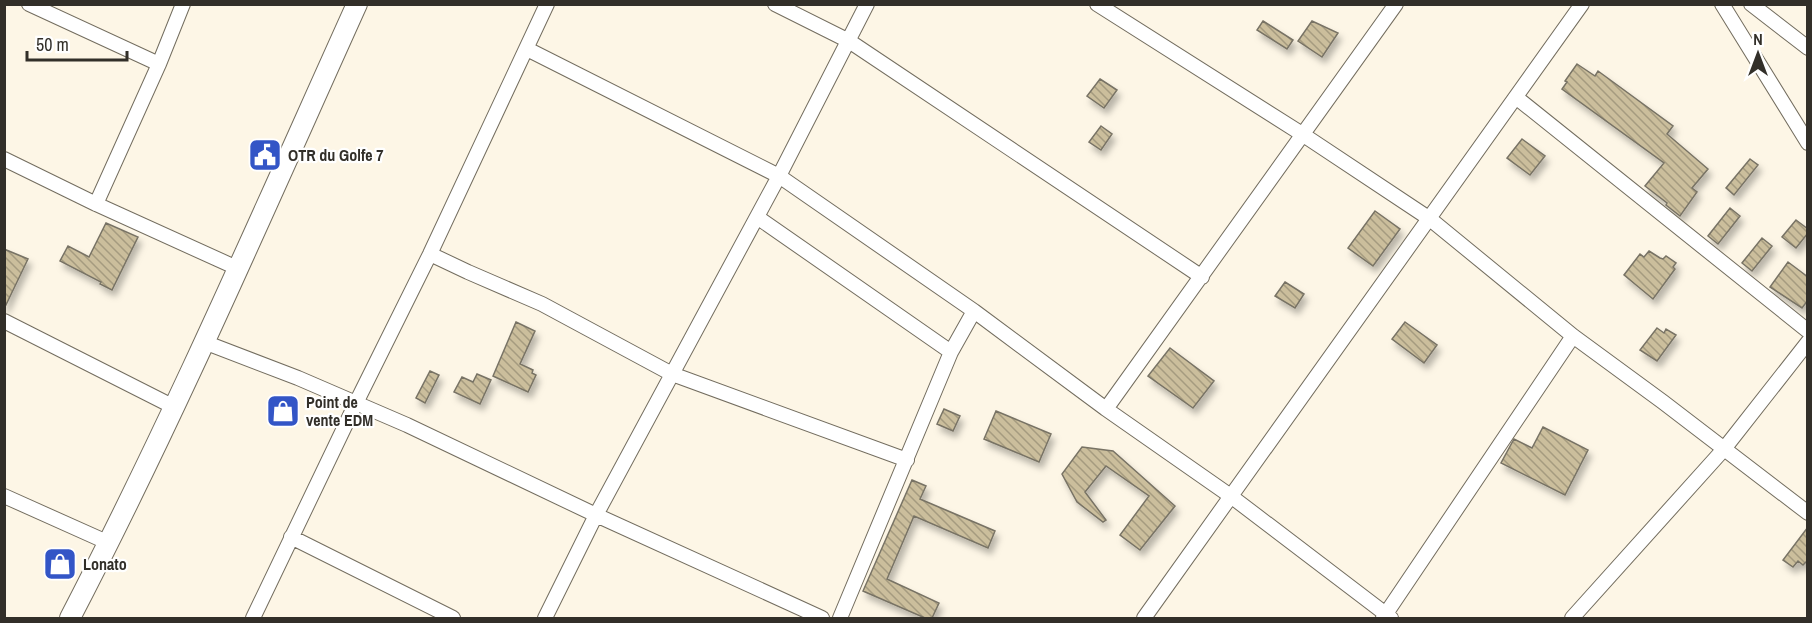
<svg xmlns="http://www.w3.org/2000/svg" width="1812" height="623" font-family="'Archivo Narrow',sans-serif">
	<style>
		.building { fill: url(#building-back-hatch); stroke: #787365; stroke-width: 1.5; filter: url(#shadow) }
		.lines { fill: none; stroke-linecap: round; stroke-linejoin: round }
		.street-casing { stroke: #736d5f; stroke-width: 16 }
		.secondary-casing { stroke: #736d5f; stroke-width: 22 }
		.street { stroke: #fff; stroke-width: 14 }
		.secondary { stroke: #fff; stroke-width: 20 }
		.labels { text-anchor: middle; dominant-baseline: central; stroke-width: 4.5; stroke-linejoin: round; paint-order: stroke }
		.poi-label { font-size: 16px; font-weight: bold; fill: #322f29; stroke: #fff; text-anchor: start }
	</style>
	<defs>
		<pattern id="building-back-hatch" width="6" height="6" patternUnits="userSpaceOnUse" patternTransform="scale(1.5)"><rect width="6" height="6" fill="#cbbe9c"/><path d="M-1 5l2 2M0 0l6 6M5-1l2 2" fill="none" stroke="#a59b7f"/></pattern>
		<filter id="shadow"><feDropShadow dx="3.5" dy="6" stdDeviation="3" flood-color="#0004"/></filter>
	</defs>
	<rect width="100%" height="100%" fill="#fdf6e6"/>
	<!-- building -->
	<path class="building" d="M1263,21l30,19 -6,9 -30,-19z
		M1312,21l26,12 -16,24 -24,-16z
		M1577,64l18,12 3,-5 75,55 -6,8 41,35 -16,19 5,4 -17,24 -14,-11 1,-2 -22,-17 19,-23 -102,-74 5,-7 -2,-1z
		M1100,79l17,11 -13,18 -17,-12z
		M1101,126l11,8 -11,16 -12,-8z
		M1522,139l23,17 -15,19 -23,-17z
		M1750,159l8,6 -24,30 -8,-7z
		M1730,208l10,8 -22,28 -10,-8z
		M1375,211l25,18 -27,37 -25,-18z
		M1796,220l12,9v4l-12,15 -14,-11z
		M106,223l32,14 -26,53 -12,-6 1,-2 -41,-21 8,-15 21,11z
		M1762,238l10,8 -20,25 -10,-8z
		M4,249l24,10 -24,50z
		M1649,251l11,7 3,1 3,-3 10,7 -3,4 2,2 -22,30 -29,-24 16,-21 4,3z
		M1788,262l20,15v23l-6,8 -32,-21z
		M1285,282l19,12 -9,14 -20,-12z
		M516,322l19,9 -15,33 13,6 -1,3 4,2 -8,17 -35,-16z
		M1405,322l32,23 -13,18 -32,-24z
		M1657,328l7,5 2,-4 10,6 -19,26 -17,-11z
		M1170,348l44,33 -21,27 -45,-32z
		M430,371l9,4 -14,28 -9,-5z
		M477,374l14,6 -11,24 -26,-12 8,-15 11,5z
		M944,409l16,7 -7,15 -16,-7z
		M996,411l55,23 -12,28 -55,-23z
		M1543,427l45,23 -23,45 -64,-32 13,-24 18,9z
		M1082,447l31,4 62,55 -35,44 -20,-15 29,-39 -43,-30 -21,26 21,28 -3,2 -26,-20 -15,-28z
		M912,480l14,6 -6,13 75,32 -7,17 -74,-32 -27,63 52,24 -7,15h-7l-62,-27z
		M1808,527v33l-5,5 -5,-4 -5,6 -10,-7z"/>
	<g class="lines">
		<defs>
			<path id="street" d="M29,4l130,60
				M775,4l74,37 353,236
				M1097,4l205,130 128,85 143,117 90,66 145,111
				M1722,4l86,139
				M1751,4l57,44
				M527,49l252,127 195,135 132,98 126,88 159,121
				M1517,98l291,233
				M4,159l92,45 141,64
				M96,204l63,-140 24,-60
				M757,217l194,135
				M430,254l38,18 74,32 130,70 235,86
				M4,321l170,86
				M204,342l94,36 109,47 189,90 226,103
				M1106,409l290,-405
				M4,496l105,47
				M291,537l162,81
				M253,618l103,-215 74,-149 117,-250
				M545,618l51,-103 183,-339 88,-172
				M840,618l111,-266 23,-41
				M1144,618l438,-614
				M1383,618l190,-282
				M1572,618l152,-169 84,-107"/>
			<path id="secondary" d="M70,618c104,-200 194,-408 287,-614"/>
		</defs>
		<!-- street casing -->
		<use href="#street" class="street-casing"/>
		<!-- secondary casing -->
		<use href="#secondary" class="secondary-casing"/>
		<!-- street -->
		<use href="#street" class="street"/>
		<!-- secondary -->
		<use href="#secondary" class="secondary"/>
	</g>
	<!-- icons -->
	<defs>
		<symbol id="civic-square" viewBox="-11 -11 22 22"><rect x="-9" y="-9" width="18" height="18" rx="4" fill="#3355c6" stroke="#fff"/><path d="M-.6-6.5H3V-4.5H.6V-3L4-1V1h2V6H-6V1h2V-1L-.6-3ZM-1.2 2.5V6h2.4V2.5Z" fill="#fff"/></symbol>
		<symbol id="shop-square" viewBox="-11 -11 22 22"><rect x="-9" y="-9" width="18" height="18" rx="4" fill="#3355c6" stroke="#fff"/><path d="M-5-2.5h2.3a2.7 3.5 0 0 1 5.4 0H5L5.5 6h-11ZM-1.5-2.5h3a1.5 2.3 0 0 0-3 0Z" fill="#fff"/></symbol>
	</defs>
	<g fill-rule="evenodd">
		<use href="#civic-square" x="246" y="136" width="38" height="38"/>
		<use href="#shop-square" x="264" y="392" width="38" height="38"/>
		<use href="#shop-square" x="41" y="545" width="38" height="38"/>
	</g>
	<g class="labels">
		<!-- poi labels -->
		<g class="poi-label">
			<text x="288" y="155">OTR du Golfe 7</text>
			<text x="306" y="402">Point de<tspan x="306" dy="18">vente EDM</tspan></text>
			<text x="83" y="564">Lonato</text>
		</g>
	</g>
	<!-- border -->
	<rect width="1812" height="623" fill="none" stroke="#322f29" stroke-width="12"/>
	<!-- north arrow -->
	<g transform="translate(1758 54)" stroke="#ffffff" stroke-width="4.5" paint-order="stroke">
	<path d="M0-4.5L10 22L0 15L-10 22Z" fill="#322f29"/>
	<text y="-9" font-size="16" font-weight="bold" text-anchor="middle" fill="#322f29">N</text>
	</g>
	<!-- scale -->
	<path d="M27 51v9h100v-9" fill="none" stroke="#322f29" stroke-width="3"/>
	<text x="36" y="51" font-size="18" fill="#322f29" stroke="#ffffff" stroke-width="4.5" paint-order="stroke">50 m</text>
</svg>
